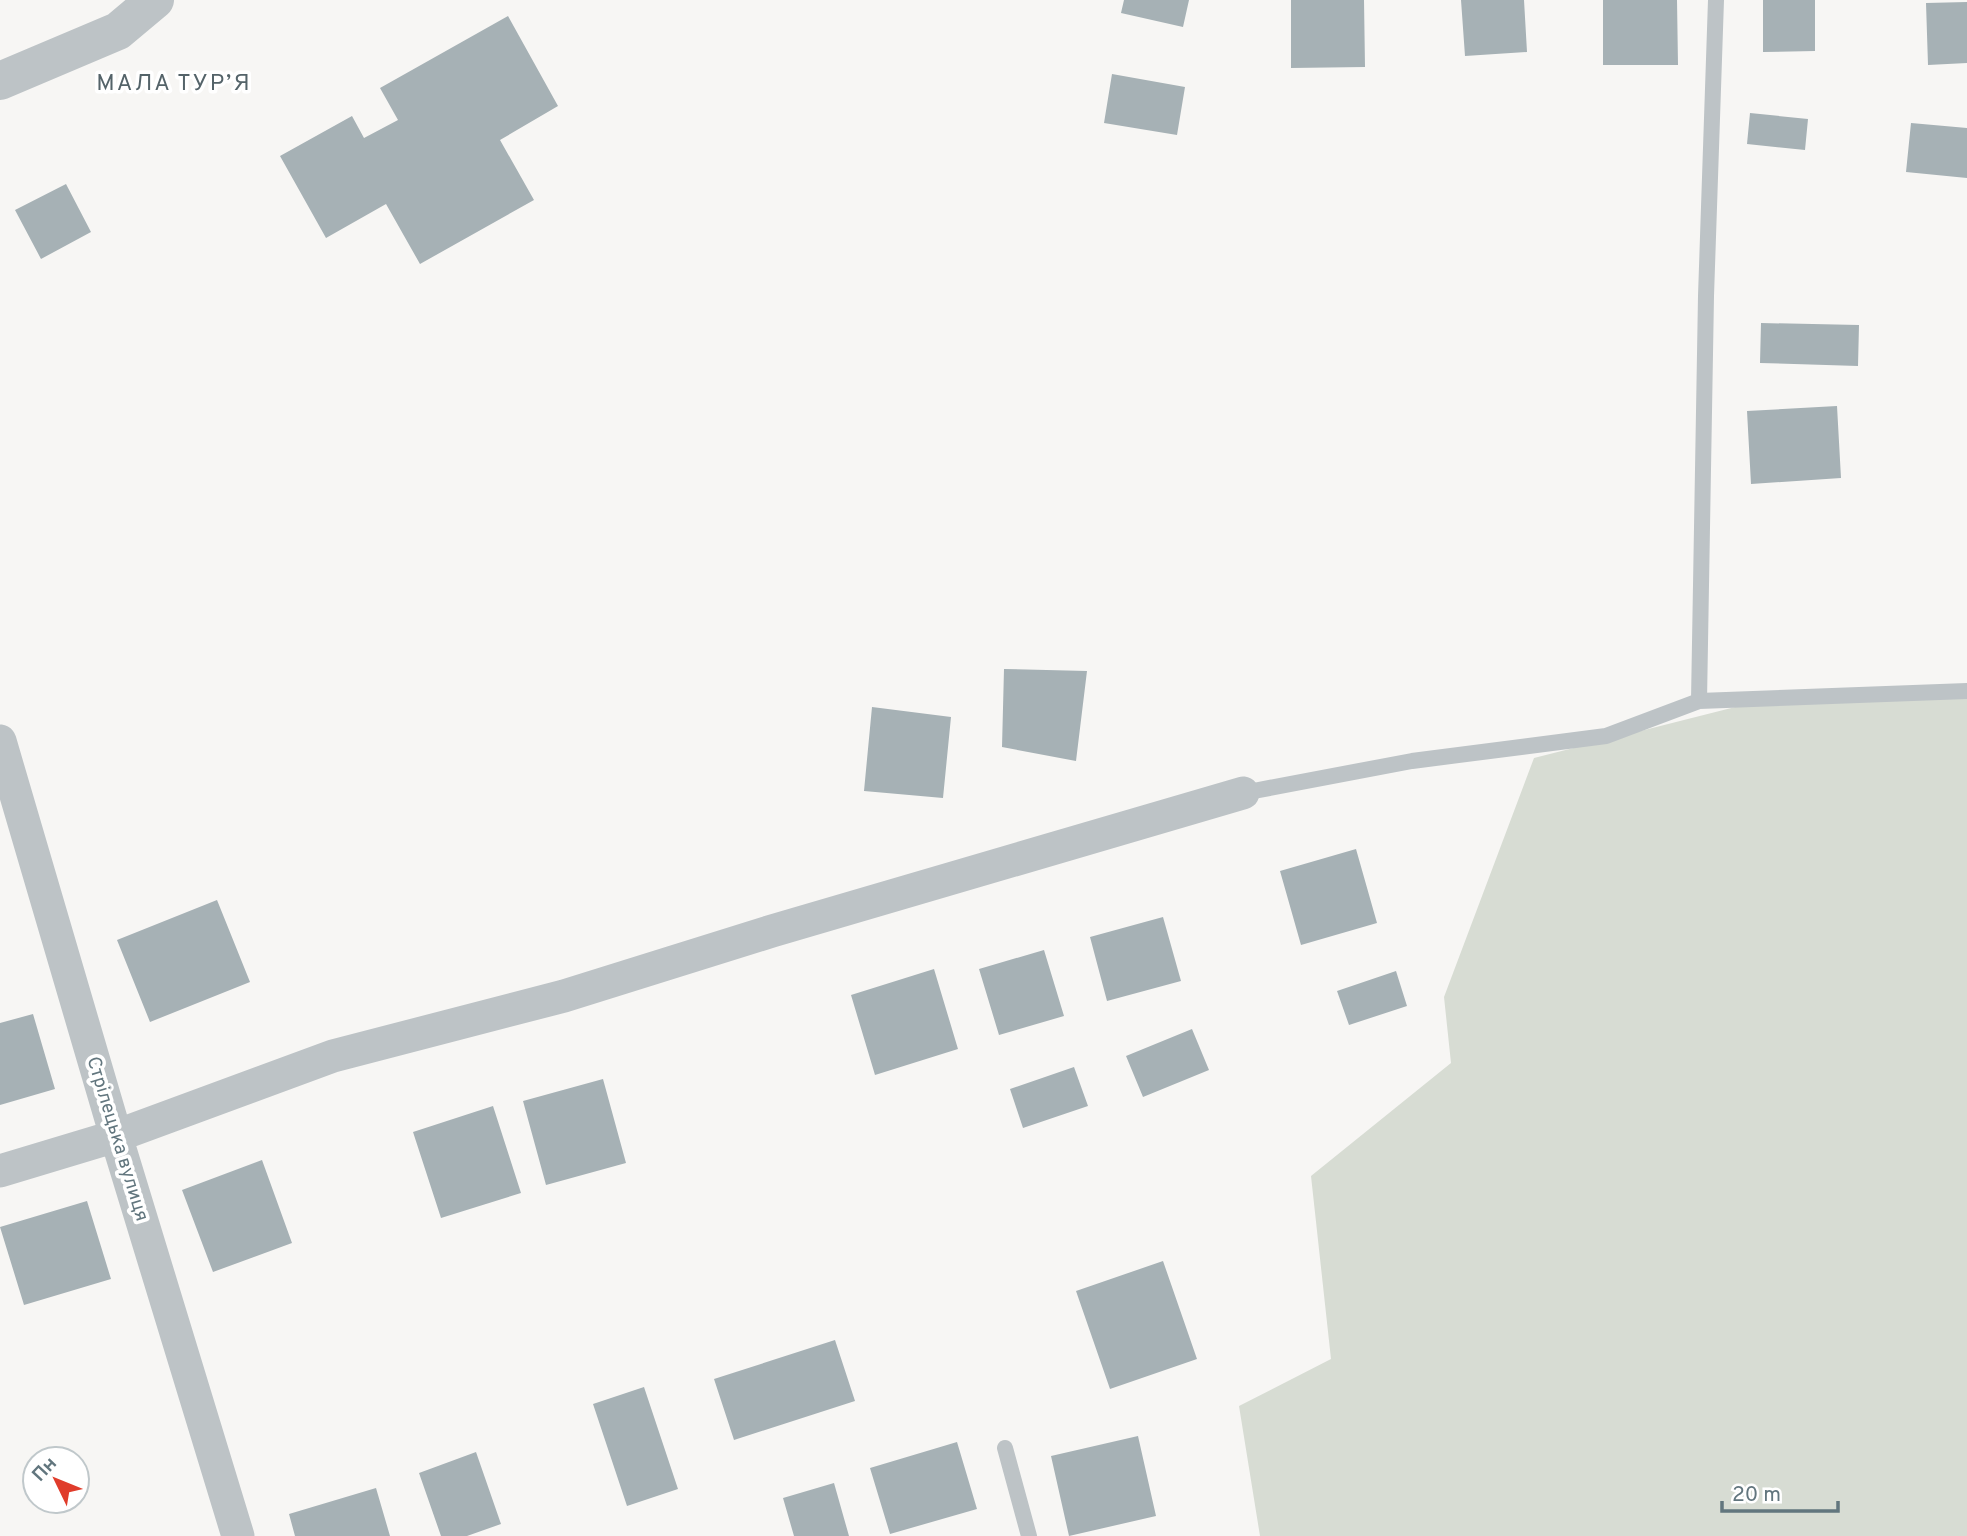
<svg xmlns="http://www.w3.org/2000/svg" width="1967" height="1536" font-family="Overpass,sans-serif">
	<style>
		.green { fill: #d7dcd3 }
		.building { fill: #a6b1b5 }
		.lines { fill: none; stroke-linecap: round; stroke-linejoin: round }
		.service { stroke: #bdc3c6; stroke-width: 16 }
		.minor { stroke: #bdc3c6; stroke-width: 33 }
		.tertiary { stroke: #bdc3c6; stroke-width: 38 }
		.labels { text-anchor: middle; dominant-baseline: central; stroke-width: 7; stroke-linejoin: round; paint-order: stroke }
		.street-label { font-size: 19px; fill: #62767e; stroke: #fff }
		.quarter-label { font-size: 23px; letter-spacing: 2px; fill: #546369; stroke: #fff }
	</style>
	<rect width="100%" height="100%" fill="#f7f6f4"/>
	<!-- green -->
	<path class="green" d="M1967,689v847h-707l-21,-130 92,-47 -20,-183 140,-113 -7,-66 90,-239 217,-55z"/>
	<!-- building -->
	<path class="building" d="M1124,0h65l-6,27 -62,-14z
		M1291,0h73l1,67 -74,1z
		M1461,0h63l3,52 -62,4z
		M1603,0h74l1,65h-75z
		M1763,0h52v51l-52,1z
		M1967,2v61l-39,2 -2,-62z
		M508,16l50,90 -58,34 34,60 -114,64 -34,-60 -60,34 -46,-82 72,-40 12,22 34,-18 -18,-32z
		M1112,74l73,13 -8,48 -73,-12z
		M1750,113l58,6 -3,31 -58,-6z
		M1911,123l56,5v50l-61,-6z
		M66,184l25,48 -50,27 -26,-49z
		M1761,323l98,2 -1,41 -98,-3z
		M1837,406l4,72 -90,6 -4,-73z
		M1004,669l83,2 -11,90 -74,-14z
		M872,707l79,10 -8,81 -79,-7z
		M1356,849l21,74 -76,22 -21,-74z
		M217,900l33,82 -100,40 -33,-82z
		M1163,917l18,64 -74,20 -17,-64z
		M1044,950l20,66 -65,19 -20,-66z
		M934,969l24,80 -83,26 -24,-80z
		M1396,971l11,35 -58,19 -12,-34z
		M33,1014l22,75 -55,16v-82z
		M1192,1029l17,41 -66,27 -17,-41z
		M1074,1067l14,39 -65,22 -13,-39z
		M603,1079l23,84 -80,22 -23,-84z
		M493,1106l28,87 -80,25 -28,-86z
		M262,1160l30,83 -79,29 -31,-82z
		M87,1201l24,78 -87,26 -24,-78z
		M1163,1261l34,98 -87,30 -34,-98z
		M835,1340l20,61 -121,39 -20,-61z
		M644,1387l34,102 -51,17 -34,-102z
		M1138,1436l18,80 -87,20 -18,-80z
		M957,1442l20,67 -87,25 -20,-66z
		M476,1452l25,72 -34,12h-26l-22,-63z
		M834,1483l15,53h-55l-11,-38z
		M376,1488l14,48h-95l-6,-22z"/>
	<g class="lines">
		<!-- service -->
		<path class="service" d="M1699,701l7,-405 10,-296
			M1243,793l169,-32 194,-25 93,-35 268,-10
			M1005,1448l24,88"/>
		<!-- minor -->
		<path class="minor" d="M0,741l116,395 122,400
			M0,1171l116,-35 217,-80 231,-60 208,-65 471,-138"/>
		<!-- tertiary -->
		<path class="tertiary" d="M0,81l118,-50 37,-31"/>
	</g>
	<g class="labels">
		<!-- street labels -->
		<g class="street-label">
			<text transform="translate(117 1139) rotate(73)">Стрілецька вулиця</text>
		</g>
		<!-- quarter labels -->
		<g class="quarter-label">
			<text x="174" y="84">МАЛА ТУР’Я</text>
		</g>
	</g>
	<!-- north arrow -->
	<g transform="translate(56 1480) rotate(313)"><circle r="33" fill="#ffffff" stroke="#c0c8cb" stroke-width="2"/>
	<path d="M0-5L12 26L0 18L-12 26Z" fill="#e03c2b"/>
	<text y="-10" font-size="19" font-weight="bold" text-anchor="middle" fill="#62767e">Пн</text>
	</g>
	<!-- scale -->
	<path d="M1722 1501v10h116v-10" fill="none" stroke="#62767e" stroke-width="3.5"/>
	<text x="1732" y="1501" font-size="21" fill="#62767e" stroke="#ffffff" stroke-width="5" paint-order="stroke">20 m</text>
</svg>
